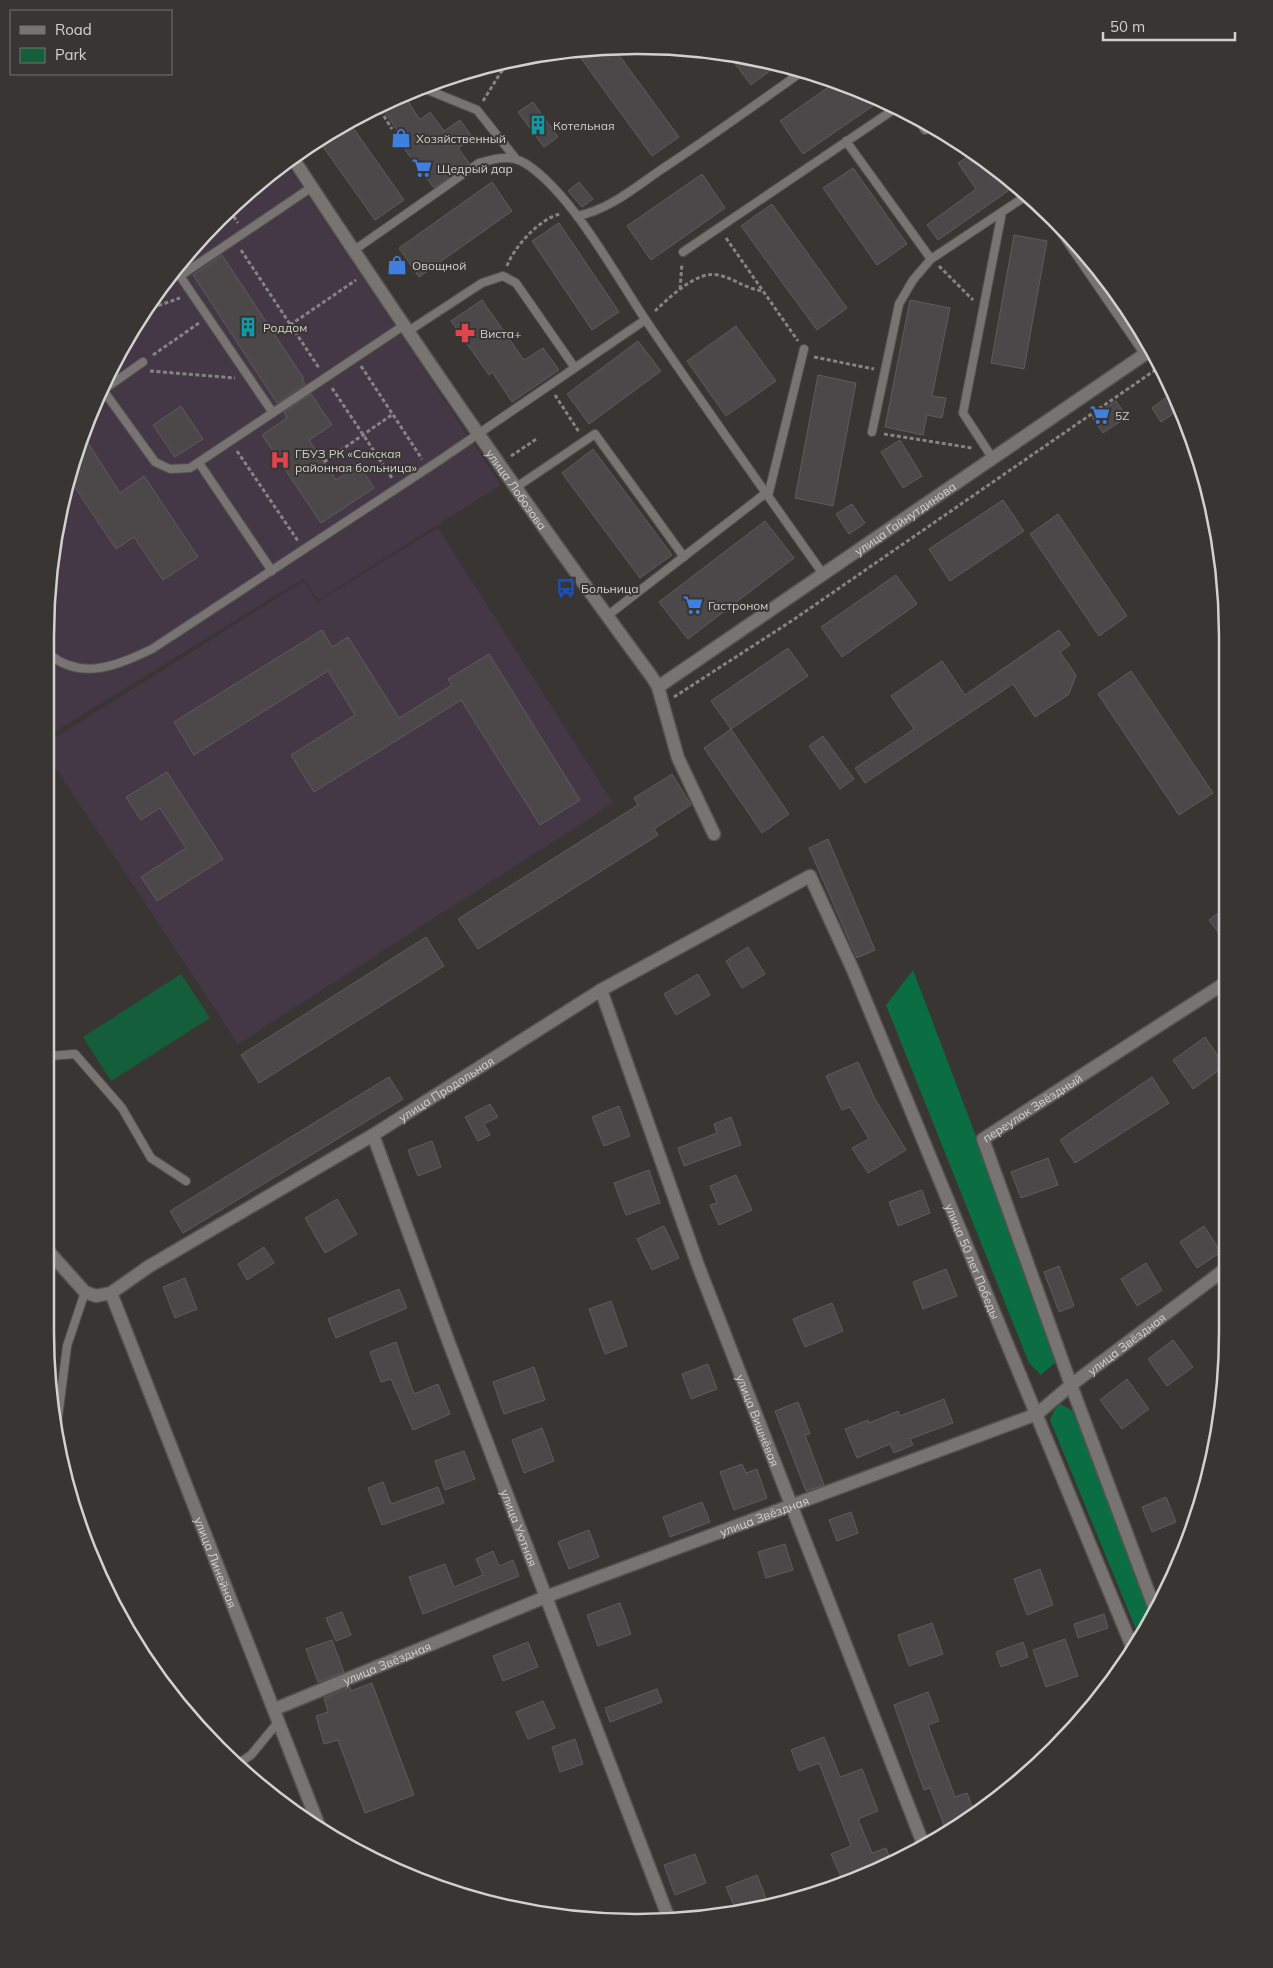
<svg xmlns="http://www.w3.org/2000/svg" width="1273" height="1968" font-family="Mulish,sans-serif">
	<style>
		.medical { fill: #443847 }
		.green { fill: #145e3b }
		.forest { fill: #0a6d43 }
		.building { fill: #4c484a; stroke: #605b5e }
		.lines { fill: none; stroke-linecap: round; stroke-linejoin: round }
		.lane-casing { stroke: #555251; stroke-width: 10 }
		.street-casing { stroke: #555251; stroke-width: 15 }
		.path { stroke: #868482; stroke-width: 3; stroke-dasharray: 4 2.5; stroke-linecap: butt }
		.lane { stroke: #787471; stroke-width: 8 }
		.street { stroke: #787471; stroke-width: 12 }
		.labels { text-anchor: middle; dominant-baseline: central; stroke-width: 4; stroke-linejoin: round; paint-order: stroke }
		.poi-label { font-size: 12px; fill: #d3d1d0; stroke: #383532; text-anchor: start }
		.street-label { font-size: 12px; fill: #d3d1d0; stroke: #383532 }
		.rim { fill: none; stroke: #d3d1d0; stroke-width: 2.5 }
	</style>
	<rect width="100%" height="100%" fill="#383532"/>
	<!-- medical -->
	<path class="medical" d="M285,162l216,323 -183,115 -14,-22 -254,157v-176l40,-149 34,-69 68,-94 84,-80z
		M438,528l175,275 -375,241 -188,-285v-18l254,-160 13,21z"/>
	<!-- green -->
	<path class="green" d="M181,974l29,44 -99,63 -28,-44z"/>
	<!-- forest -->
	<path class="forest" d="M913,970l147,388 -19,17 -12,-12 -143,-358z
		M1061,1404l12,7 80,207 -13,21 -90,-219 5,-11z"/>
	<!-- building -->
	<path class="building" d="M598,46l15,1 66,90 -27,19 -77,-106z
		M727,53l10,2 41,10 -27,20z
		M837,81l43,20 -77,53 -23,-33z
		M404,95l16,25 10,-8 14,19 16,-11 13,18 -15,10 11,15 -35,25 -38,-50 4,-3 -20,-31z
		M533,102l25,35 -14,10 -26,-35z
		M349,122l55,78 -29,20 -56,-79z
		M973,153l17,13 18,25 -70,49 -11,-15 49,-36 -18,-26z
		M853,168l54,76 -30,21 -54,-77z
		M702,174l23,34 -74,52 -24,-34z
		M492,182l20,29 -93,66 -20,-29z
		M579,182l14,17 -11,8 -14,-16z
		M772,204l75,104 -30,22 -76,-104z
		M559,223l60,89 -27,18 -60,-89z
		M1014,235l33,6 -23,128 -33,-6z
		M222,255l82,124 -2,1 3,4 -28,19 -84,-128z
		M482,300l42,60 19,-12 16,22 -47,32 -20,-30 -3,3 -38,-54z
		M910,300l40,8 -18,88 14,2 -4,20 -15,-3 -4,20 -38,-8z
		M736,326l40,55 -50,35 -39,-55z
		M638,341l23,30 -72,53 -22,-30z
		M818,375l38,8 -23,123 -38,-8z
		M1173,392l7,17 -19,13 -9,-14z
		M311,394l21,31 -23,15 15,22 12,18 23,-15 15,23 -53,35 -59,-88 25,-17 -3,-6z
		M1116,401l11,16 -24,16 -11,-16z
		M181,406l22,33 -28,18 -22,-32z
		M83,435l37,58 24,-17 54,81 -35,23 -29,-43 -18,12 -45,-68z
		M900,440l22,36 -19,12 -22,-36z
		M593,449l79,106 -32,23 -78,-105z
		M1003,500l21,31 -74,50 -21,-32z
		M852,504l13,19 -16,11 -13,-20z
		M1058,514l69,102 -28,20 -69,-102z
		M765,521l29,37 -106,81 -29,-37z
		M896,575l21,29 -75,53 -21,-30z
		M322,630l10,17 16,-10 51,81 53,-33 -4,-6 41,-25 91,146 -40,25 -79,-125 -147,92 -23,-37 64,-40 -27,-44 -134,84 -20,-33z
		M1059,630l11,15 -10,7 16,23 -7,19 -34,23 -22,-33 -148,99 -10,-15 59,-39 -23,-33 51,-35 23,34z
		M788,648l20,28 -77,53 -20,-28z
		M1131,671l82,122 -34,22 -81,-121z
		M731,729l58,85 -27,19 -58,-85z
		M823,736l31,43 -14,10 -31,-43z
		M167,772l56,87 -66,42 -16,-24 45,-29 -26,-40 -19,12 -15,-23z
		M672,774l19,31 -37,24 4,6 -180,114 -20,-30 180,-114 -4,-7z
		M828,839l47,111 -18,8 -48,-110z
		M1225,908v33l-16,-21z
		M426,937l18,29 -185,117 -18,-28z
		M748,947l17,27 -23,14 -16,-27z
		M698,974l12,21 -34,20 -12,-21z
		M1205,1037l20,29 -32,23 -20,-29z
		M858,1062l17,37 31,51 -38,23 -16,-25 17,-9 -19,-32 -8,3 -16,-34z
		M389,1077l14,22 -220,134 -13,-22z
		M1152,1077l17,26 -94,60 -15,-23z
		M490,1104l8,13 -14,7 6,11 -12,6 -13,-24z
		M619,1106l11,30 -26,10 -12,-29z
		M731,1117l10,28 -57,21 -6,-18 39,-15 -3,-9z
		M432,1141l9,26 -23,9 -10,-26z
		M1048,1158l10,27 -37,13 -10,-26z
		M649,1170l11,33 -34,12 -12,-32z
		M736,1175l16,35 -33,15 -9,-20 7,-2 -7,-17z
		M922,1190l8,23 -32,13 -9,-24z
		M337,1199l20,35 -32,19 -20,-35z
		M664,1226l15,32 -27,12 -15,-31z
		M1204,1226l17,26 -24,16 -17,-26z
		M264,1247l10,16 -27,17 -9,-16z
		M1146,1263l16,27 -25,16 -16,-27z
		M1059,1266l15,40 -15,6 -15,-40z
		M946,1269l11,27 -34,13 -10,-27z
		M185,1278l12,31 -22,9 -12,-31z
		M399,1289l8,19 -71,30 -8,-19z
		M611,1301l16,45 -22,8 -16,-45z
		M832,1303l11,28 -38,16 -12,-28z
		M1173,1340l20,27 -26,19 -19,-27z
		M396,1342l18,52 24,-10 12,30 -37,16 -22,-51 -10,3 -11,-30z
		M708,1364l9,25 -26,10 -9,-25z
		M534,1367l11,33 -41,14 -11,-32z
		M1127,1379l22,30 -27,20 -22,-29z
		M944,1399l9,24 -43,16 3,6 -19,8 -4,-9 -33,14 -12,-29 23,-9 1,3 29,-12 2,5z
		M798,1402l12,32 -5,1 19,50 -18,6 -31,-80z
		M542,1428l12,33 -30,12 -12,-33z
		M464,1451l11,28 -30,11 -10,-29z
		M742,1464l4,9 11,-4 10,29 -33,12 -14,-38z
		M383,1482l8,22 47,-17 6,16 -62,22 -14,-37z
		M1166,1497l10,25 -24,10 -10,-25z
		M702,1502l8,20 -40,15 -7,-20z
		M851,1512l7,21 -21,8 -8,-21z
		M589,1530l10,27 -30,12 -11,-27z
		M785,1544l8,26 -27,8 -8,-26z
		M493,1551l6,15 14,-6 6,16 -96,38 -14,-37 36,-13 9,23 29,-12 -7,-16z
		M1040,1569l13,36 -26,10 -13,-36z
		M620,1603l11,31 -33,12 -11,-31z
		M342,1612l9,23 -15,6 -10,-23z
		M1104,1614l4,14 -30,10 -4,-14z
		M932,1623l11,31 -34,12 -11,-31z
		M1065,1639l13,37 -32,11 -13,-37z
		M332,1640l12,32 -26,10 -12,-33z
		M528,1642l10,25 -35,14 -10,-25z
		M1023,1642l5,15 -27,10 -5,-15z
		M372,1683l42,112 -49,18 -27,-73 -14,4 -8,-28 12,-4 -4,-14 26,-11 1,4z
		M657,1689l5,13 -52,20 -5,-14z
		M928,1692l11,29 -11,4 27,72 12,-4 8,21 -10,9 -18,10 -17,-45 -6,2 -30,-85z
		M543,1701l12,27 -27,11 -12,-27z
		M824,1737l16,40 22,-8 16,42 -20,8 14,34 14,-5 6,15 -29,15 -19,6 -13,-30 20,-8 -32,-83 -20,8 -8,-21z
		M575,1739l8,25 -23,8 -8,-25z
		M695,1854l11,29 -31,12 -11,-30z
		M757,1875l12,31 -33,4 -10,-23z"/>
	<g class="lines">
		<defs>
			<path id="lane" d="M423,88l54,22 39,49
				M915,116l10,14
				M846,141l85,118
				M577,216c31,-6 56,-27 82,-45 49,-32 96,-66 144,-100
				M1051,218l94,137
				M353,251l126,-88c20,-6 36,-9 53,5 43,32 83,106 113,151 58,86 119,171 178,255
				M683,252l213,-144
				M407,332l75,-49 21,-7 13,7 59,85
				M100,390h3l52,72 15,7 20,-1 213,-142
				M103,390l40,-28
				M273,413l-93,-137 132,-89
				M872,432l27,-128 14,-24 18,-21 98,-65
				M993,459l-30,-46 39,-201
				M199,463l73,108
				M515,488l80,-54 89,123
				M768,496l36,-147
				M607,616l159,-123
				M50,655c33,26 68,10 102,-6l288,-189 205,-140
				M50,1056l25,-2 47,54 29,50 35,23
				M56,1433l11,-87 18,-54
				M236,1765l15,-10 28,-34"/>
			<g id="street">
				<path id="s1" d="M292,157c116,177 235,351 360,520l6,10 20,71 36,76"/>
				<path id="s2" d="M658,687l493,-337"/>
				<path id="s3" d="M601,990l98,278 225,578"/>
				<path id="s4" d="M373,1135l76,208 220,576"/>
				<path id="s5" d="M50,1253l35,39 11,4 15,-3 37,-26 225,-132 228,-145 209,-114 43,94 280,679"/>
				<path id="s6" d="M111,1293l210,538"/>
				<path id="s7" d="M1156,1612l-85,-227 -88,-246 242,-156"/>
				<path id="s8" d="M275,1709l273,-113 489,-182 34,-29 153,-115"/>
			</g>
		</defs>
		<!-- lane casing -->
		<use href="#lane" class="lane-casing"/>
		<!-- street casing -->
		<use href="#street" class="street-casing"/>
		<!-- path -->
		<path class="path" d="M483,101l18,-29 16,-12
			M377,105l15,24
			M935,135h12
			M230,211l8,12
			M726,238l72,103
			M241,250l78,118
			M507,266c7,-19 32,-47 53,-52
			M939,266l34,34
			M680,289l2,-26
			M146,310l34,-12
			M655,311c14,-13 42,-41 63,-36 16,3 25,13 45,16
			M290,325l66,-45
			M153,355l46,-32
			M814,357l60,12
			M361,366l61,93
			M150,371l85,7
			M332,388l60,90
			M555,395l24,37
			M884,434l88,14
			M237,451l61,90
			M511,456l27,-18
			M324,462l69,-48
			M674,697l119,-77 368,-254"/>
		<!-- lane -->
		<use href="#lane" class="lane"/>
		<!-- street -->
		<use href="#street" class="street"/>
	</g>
	<!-- icons -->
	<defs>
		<symbol id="building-bare" viewBox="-9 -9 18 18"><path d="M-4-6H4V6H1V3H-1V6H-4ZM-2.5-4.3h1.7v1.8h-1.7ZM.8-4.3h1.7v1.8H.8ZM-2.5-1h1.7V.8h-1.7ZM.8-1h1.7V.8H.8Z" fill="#0f9aa8" stroke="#383532" stroke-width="2.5" paint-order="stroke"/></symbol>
		<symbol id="shop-bare" viewBox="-9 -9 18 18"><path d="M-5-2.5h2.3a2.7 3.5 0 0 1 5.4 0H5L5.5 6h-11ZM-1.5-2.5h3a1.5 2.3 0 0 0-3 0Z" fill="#3f7fe0" stroke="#383532" stroke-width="2.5" paint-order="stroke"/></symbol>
		<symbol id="supermarket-bare" viewBox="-9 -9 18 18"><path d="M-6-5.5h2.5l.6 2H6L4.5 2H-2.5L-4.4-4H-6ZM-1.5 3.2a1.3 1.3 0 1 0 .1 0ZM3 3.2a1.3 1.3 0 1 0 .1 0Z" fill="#3f7fe0" stroke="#383532" stroke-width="2.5" paint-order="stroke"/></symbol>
		<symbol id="pharmacy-bare" viewBox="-9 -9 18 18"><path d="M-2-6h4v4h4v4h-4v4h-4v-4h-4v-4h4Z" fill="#e0444e" stroke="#383532" stroke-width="2.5" paint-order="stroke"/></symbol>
		<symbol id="hospital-bare" viewBox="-9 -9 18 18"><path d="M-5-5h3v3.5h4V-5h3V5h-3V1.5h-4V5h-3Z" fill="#e0444e" stroke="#383532" stroke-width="2.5" paint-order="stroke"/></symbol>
		<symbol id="bus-bare" viewBox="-9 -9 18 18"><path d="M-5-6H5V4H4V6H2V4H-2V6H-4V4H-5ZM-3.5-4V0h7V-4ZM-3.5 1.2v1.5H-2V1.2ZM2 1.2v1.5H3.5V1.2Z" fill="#1a4fb4" stroke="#383532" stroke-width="2.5" paint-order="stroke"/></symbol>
	</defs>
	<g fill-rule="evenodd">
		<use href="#building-bare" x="524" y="111" width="28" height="28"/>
		<use href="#shop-bare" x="387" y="124" width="28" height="28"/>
		<use href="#supermarket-bare" x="408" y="154" width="28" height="28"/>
		<use href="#shop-bare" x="383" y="251" width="28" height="28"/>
		<use href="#building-bare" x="234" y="313" width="28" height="28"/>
		<use href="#pharmacy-bare" x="451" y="319" width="28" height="28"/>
		<use href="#supermarket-bare" x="1086" y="401" width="28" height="28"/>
		<use href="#hospital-bare" x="266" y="446" width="28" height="28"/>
		<use href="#bus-bare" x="552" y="574" width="28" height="28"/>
		<use href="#supermarket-bare" x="679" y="591" width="28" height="28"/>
	</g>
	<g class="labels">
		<!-- poi labels -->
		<g class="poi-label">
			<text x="553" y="125">Котельная</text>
			<text x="416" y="138">Хозяйственный</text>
			<text x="437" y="168">Щедрый дар</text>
			<text x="412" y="265">Овощной</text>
			<text x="263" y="327">Роддом</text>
			<text x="480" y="333">Виста+</text>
			<text x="1115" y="415">5Z</text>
			<text x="295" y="453">ГБУЗ РК «Сакская<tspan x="295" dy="14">районная больница»</tspan></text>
			<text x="581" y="588">Больница</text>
			<text x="708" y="605">Гастроном</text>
		</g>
		<!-- street labels -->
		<g class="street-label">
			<text stroke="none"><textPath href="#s1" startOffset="401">улица Лобозова</textPath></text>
			<text stroke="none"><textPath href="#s2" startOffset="299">улица Гайнутдинова</textPath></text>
			<text stroke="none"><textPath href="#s5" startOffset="472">улица Продольная</textPath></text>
			<text stroke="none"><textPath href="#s7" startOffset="562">переулок Звёздный</textPath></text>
			<text stroke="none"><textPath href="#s5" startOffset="1312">улица 50 лет Победы</textPath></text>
			<text stroke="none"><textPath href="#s8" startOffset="931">улица Звёздная</textPath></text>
			<text stroke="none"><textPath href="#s3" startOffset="458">улица Вишнёвая</textPath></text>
			<text stroke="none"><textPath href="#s8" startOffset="526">улица Звёздная</textPath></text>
			<text stroke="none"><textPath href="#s4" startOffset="419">улица Уютная</textPath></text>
			<text stroke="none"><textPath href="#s6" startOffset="289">улица Линейная</textPath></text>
			<text stroke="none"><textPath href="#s8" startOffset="121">улица Звёздная</textPath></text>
		</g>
	</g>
	<!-- crop -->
	<path d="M0 0H1273V1968H0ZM636 54H637A582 582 0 0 1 1219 636V1332A582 582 0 0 1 637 1914H636A582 582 0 0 1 54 1332V636A582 582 0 0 1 636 54Z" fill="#383532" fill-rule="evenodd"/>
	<path class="rim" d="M636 54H637A582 582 0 0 1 1219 636V1332A582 582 0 0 1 637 1914H636A582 582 0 0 1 54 1332V636A582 582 0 0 1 636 54Z"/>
	<!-- legend -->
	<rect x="10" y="10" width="162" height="65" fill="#383532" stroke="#767371"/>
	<rect x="20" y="26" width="25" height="8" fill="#787471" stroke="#767371"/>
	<text x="55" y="35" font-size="15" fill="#d3d1d0">Road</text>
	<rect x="20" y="48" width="25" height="15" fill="#145e3b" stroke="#767371"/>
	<text x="55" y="60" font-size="15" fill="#d3d1d0">Park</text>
	<!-- scale -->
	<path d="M1103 32v8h132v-8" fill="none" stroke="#d3d1d0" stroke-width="2.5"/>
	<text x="1110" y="32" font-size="15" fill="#d3d1d0" stroke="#383532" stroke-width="4" paint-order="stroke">50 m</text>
</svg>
